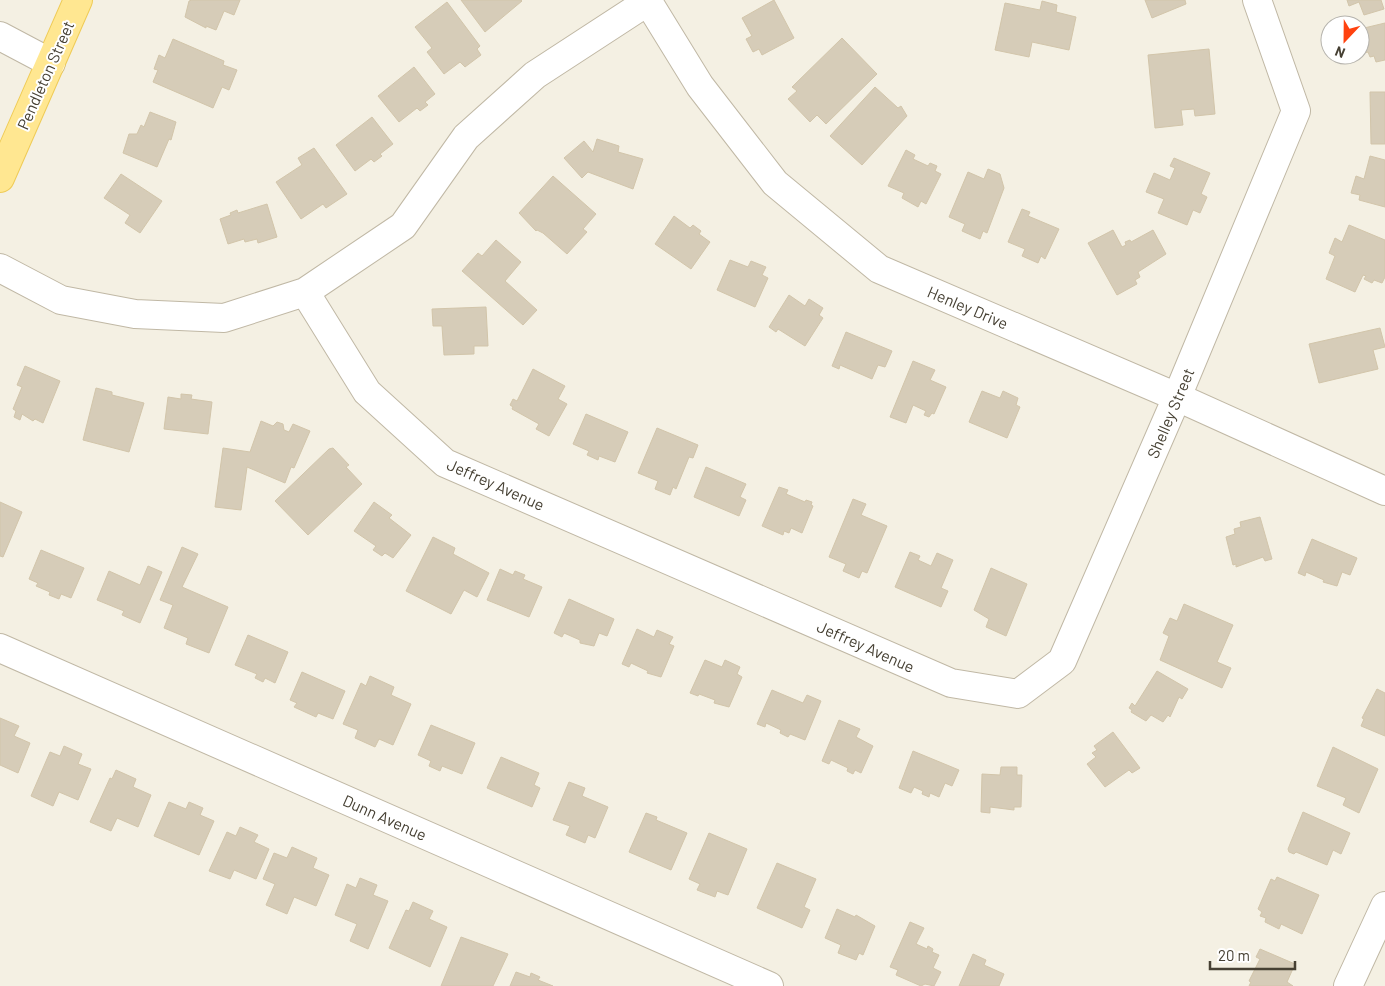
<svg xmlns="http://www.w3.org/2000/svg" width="1385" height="986" font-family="Barlow,sans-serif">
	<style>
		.building { fill: #d6ccb8; stroke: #d2c5aa }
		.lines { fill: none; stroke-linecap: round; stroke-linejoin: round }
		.minor-casing { stroke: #c0b8a5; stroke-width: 30 }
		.major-casing { stroke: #efcb56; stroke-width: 30 }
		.minor { stroke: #fff; stroke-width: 28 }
		.major { stroke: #ffe791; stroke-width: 28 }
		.labels { text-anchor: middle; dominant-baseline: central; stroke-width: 4; stroke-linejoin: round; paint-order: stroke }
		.street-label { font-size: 16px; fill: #464033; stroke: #fff }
	</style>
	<rect width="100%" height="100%" fill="#f4f0e3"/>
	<!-- building -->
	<path class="building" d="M192,0h48l-6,15 -10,-4 -8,19 -10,-4v2l-21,-11 4,-16z
		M461,0h60l1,1 -37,31z
		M774,0l20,38 -32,17 -3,-6 -6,3 -7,-13 6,-3 -10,-18z
		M1145,0h40l1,4 -34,14z
		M1347,0h34l3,9 -20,6 -5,-13 -10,4z
		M1042,1l15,4 -1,7 20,5 -7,33 -37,-8 -3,15 -34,-7 10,-47 35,7z
		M447,2l33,44 -3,3 4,6 -16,12 -5,-5 -16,12 -17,-22 5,-4 -17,-21z
		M1385,23v37l-9,2 -2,-6 -4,1 -2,-5 -8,2v-25z
		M842,38l35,36 -51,50 -9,-9 -7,7 -22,-23 9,-8 -5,-4z
		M173,39l51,22 -1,4 14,5 -8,20 -7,-3 -9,21 -60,-26 5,-12 -4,-1 5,-14 6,3z
		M1209,49l6,65 -20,2 -1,-7 -13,1 2,15 -28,3 -7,-73z
		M414,67l21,27 -10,8 3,3 -8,6 -3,-3 -18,14 -21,-26z
		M875,87l23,21 3,-2 6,10 -45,49 -32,-29z
		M1370,92h15v52h-14z
		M150,112l26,10 -5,18 -2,-1 -12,28 -34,-14 6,-19h8l4,-9 3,2z
		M372,117l21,27 -13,10 2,2 -8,6 -3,-3 -16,12 -19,-26z
		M597,139l22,7 -1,6 25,7 -10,30 -45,-17 -6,6 -18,-20 20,-17 9,11z
		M314,148l33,46 -21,14 -3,-4 -22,15 -25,-37 26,-17 -4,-7z
		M906,150l9,5 -2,4 15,7 2,-3 7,3 -2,5 6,3 -15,30 -5,-3 -3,6 -16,-9 2,-5 -16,-7z
		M1370,156l15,4v47l-26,-7 1,-5 -9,-2 5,-17 8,3z
		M1174,158l36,15 -9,21 6,3 -7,16 -7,-3 -6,15 -29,-12 6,-14 -18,-7 8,-19 16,7 5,-12 -5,-2z
		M988,169l12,5 4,14 -17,45 -4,-2 -3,8 -18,-8 3,-7 -16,-7 19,-45 16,7z
		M121,174l41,27 -22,32 -15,-10 5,-8 -26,-17z
		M553,176l43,38 -13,15 4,3 -20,22 -24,-21 -6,-3 -1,1 -17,-18z
		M267,204l10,33 -19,6 -1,-4 -12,3 -1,-3 -16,5 -8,-25 11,-4 -1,-2 7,-3 1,3z
		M1022,209l8,3 -2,4 31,13 -14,30 -4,-3 -3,7 -16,-7 3,-7 -17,-7z
		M674,216l16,12 3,-3 8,6 -2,3 11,8 -19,27 -36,-25z
		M1349,225l36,15v37l-3,6 -8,-3 -2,3 -8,-4 2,-3 -3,-1 -8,17 -29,-13 9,-23 -6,-3 6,-15 7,4z
		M1113,230l9,17 4,-2 -1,-3 5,-2 1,2 22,-12 13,24 -28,18 2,5 -5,3 2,4 -20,11 -29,-52z
		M496,240l25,22 -16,19 32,29 -14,15 -61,-54 16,-18 4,3z
		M730,260l18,7 3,-6 15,6 -4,8 6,3 -13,29 -38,-17z
		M789,295l16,11 4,-7 14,9 -4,7 4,3 -18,28 -27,-17 -2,3 -7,-5z
		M486,307l2,39h-14v8l-30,1 -2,-29h-9l-1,-17z
		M1380,328l5,19 -12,3 5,19 -59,14 -10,-39z
		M846,332l46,19 -7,16 -7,-2 -6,14 -32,-14 -1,4 -7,-3z
		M913,361l22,9 -5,10 16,7 -12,27 -2,-1 -3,4 -5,-2 2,-4 -13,-6 -7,18 -16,-6z
		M25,366l35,15 -17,42 -8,-4 -2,2 -11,-7 -2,6 -6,-3 2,-6 -3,-2 9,-22 -5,-2z
		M533,369l32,17 -7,13 9,5 -18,32 -13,-7 3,-5 -27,-15 1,-2 -3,-2 3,-6 4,2z
		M96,388l16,4v3l32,8 -15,49 -46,-12z
		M982,391l18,7 3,-7 15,7 -2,7 4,2 -13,31 -38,-16z
		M181,394l11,1 -1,4 21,3 -4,32 -44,-5 4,-32 13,2z
		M586,414l42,18 -13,30 -16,-6 -1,4 -11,-5 2,-4 -16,-7z
		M261,421l12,5 4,-4 6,2 1,6 5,2 4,-8 17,7 -16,37 -3,-1 -6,16 -38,-16 -6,43 -26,-3 8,-59 27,4z
		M657,428l41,17 -5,13 -4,-1 -13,32 -3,-2 -3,8 -15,-6 3,-8 -20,-8z
		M333,448l16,17 -3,2 16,17 -54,51 -33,-34 54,-52z
		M706,467l40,17 -6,13 6,3 -7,16 -45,-19z
		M779,487l9,3 -2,4 19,8 1,-2 6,2 -1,3 2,1 -11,27 -11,-5 -2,5 -5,-2 -1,4 -21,-9z
		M853,499l13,5 -5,11 26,11 -20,47 -5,-2 -3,7 -16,-7 3,-7 -17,-7z
		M0,502l22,10 -19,45 -3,-1z
		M374,502l18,13 -3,3 22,17 -18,23 -8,-5 -3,3 -9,-6 3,-4 -22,-15z
		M1260,517l12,42 -7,2 -2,-4 -27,10v-3l-3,1 -7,-28 9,-3 -1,-5 7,-2 -1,-5z
		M433,537l22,11 -2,6 36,19 -12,24 -13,-7 -13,24 -45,-23z
		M1312,539l45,19 -7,17 -8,-3 -5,14 -14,-4 1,-2 -18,-8 -1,4 -7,-3z
		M182,547l16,7 -16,33 46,20 -19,46 -23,-9 2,-6 -24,-10 9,-23 -13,-5z
		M41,550l43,18 -13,30 -10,-4 -2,5 -10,-4 1,-3 -14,-6 2,-3 -9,-4z
		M910,552l10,4 -2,4 13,6 6,-13 16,7 -12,28 7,3 -7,16 -46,-20z
		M148,566l14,6 -22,51 -18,-8 2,-4 -27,-11 12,-29 31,14z
		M991,568l36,16 -21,52 -20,-9 3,-8 -15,-9z
		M500,569l13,6 2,-4 10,4 -2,4 19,8 -13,30 -42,-17z
		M569,599l45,20 -7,17 -8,-3 -5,13 -14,-3v-3l-16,-7 -2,4 -8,-4z
		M1184,604l49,21 -16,37 14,6 -9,20 -62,-28 9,-24 -6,-3 7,-15 7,3z
		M637,629l17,8 3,-7 16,7 -4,7 5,2 -13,31 -14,-4 1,-2 -17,-8 -2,4 -7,-3z
		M248,635l40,17 -13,31 -10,-5 -2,4 -8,-4 2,-4 -22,-9z
		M705,660l17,7 3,-7 15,7 -3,7 5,3 -13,30 -15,-4 1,-3 -16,-6 -1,2 -8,-3z
		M1157,671l31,18 -6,10 -3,-2 -9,20 -2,-2 -5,7 -12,-7 -5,6 -15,-9 1,-2 -3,-2 3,-5 3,3z
		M302,672l43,19 -12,28 -15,-6 -2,4 -22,-10 3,-4 -7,-3z
		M370,676l24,11 -3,8 20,9 -18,41 -14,-6 -4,8 -20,-9 3,-8 -15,-6 18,-41 5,3z
		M1377,689l8,4v43l-24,-10 3,-7 -2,-1z
		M772,690l31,13 4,-8 14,6 -16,39 -15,-6 -2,3 -8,-4 1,-3 -15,-7 -1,4 -8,-3z
		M0,718l19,8 -5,10 16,7 -12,30 -18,-8z
		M839,720l21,9 -4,8 17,9 -12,27 -6,-3 -2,4 -6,-3 1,-3 -17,-8 -2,4 -7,-3z
		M431,725l44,18 -13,31 -20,-8 -2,5 -11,-5 2,-5 -13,-6z
		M1113,732l27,36 -8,5 -3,-3 -24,17 -18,-23 9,-7 -4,-4 5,-3 -3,-4z
		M64,746l18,8 -4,10 13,5 -13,31 -19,-8 -6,14 -22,-10 19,-44 10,4z
		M1333,747l45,22 -19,44 -16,-8 3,-7 -29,-12z
		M913,751l46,19 -7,16 -7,-3 -6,14 -9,-4 -1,4 -7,-3 1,-3 -9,-4 -3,6 -12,-5z
		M501,757l38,16 -5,12 6,3 -8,19 -45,-19z
		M1001,767h16v8h5l-1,32h-7v3l-24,-3v6l-9,-1 1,-38 18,1z
		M116,770l20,9 -3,8 18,8 -13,32 -21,-9 -6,13 -21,-9 20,-44 2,1z
		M569,782l16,6 -3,8 26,11 -13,31 -7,-3 -3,8 -19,-8 4,-9 -17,-6z
		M169,802l17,7 3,-7 14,6 -3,7 14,6 -15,34 -45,-19z
		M1303,812l47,21 -9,21 -8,-4 -6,15 -31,-13 -2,2 -5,-2 -1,-3z
		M646,813l11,4 -1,3 31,13 -16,37 -42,-18z
		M240,827l18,8 -4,7 15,7 -13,30 -22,-9 -4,9 -21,-8 18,-39 9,4z
		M709,833l38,16 -19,46 -11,-4 -2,6 -18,-7 3,-6 -11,-5z
		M292,847l25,11 -4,10 16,7 -13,31 -22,-9 -7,17 -21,-9 9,-21 -12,-5 11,-26 13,5z
		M777,863l39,16 -12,28 6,3 -8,18 -45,-20z
		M1277,877l42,18 -17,39 -21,-10 -2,5 -14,-7 1,-4 -6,-2 2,-4 -4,-3 13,-30 4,2z
		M360,878l17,7 -4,10 15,6 -20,48 -18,-8 7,-17 -22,-9 12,-31 9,4z
		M413,902l20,9 -4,8 18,8 -17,40 -41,-19 17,-38 3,1z
		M837,909l18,8 1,-2 19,11 -12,29 -4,-2 -3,7 -18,-7 3,-8 -16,-7z
		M910,922l14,6 -8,16 11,5 1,-3 5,3 -1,3 7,3 -6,13 8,4 -7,14 -9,-2 -4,2 -25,-11 2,-5 -8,-3z
		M461,937l47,17 -15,32h-52z
		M1260,949l35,15 -8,18 6,4h-44l2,-4 -2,-1 11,-22 -4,-2z
		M973,954l13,6 -2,5 20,9 -5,12h-40z
		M516,972l14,5 1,-4 9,4 -2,3 15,6h-43z"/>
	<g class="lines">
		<defs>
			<path id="minor" d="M647,0l53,86 75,97 104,86 298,128 208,94
				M0,36l51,27
				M0,268l61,32 74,14 89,4 81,-26 98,-66 63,-89 69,-62 112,-73
				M305,292l62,100 78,71 506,220 67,11 44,-33 115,-264 119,-286 -39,-111
				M0,648l769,338
				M1348,986l37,-80"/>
			<path id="major" d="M0,178l78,-178"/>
		</defs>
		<!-- minor casing -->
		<use href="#minor" class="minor-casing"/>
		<!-- major casing -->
		<use href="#major" class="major-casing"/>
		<!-- minor -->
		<use href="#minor" class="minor"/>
		<!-- major -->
		<use href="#major" class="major"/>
	</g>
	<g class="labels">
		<!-- street labels -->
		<g class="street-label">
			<text transform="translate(45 75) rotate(-66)">Pendleton Street</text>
			<text transform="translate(968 307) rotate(23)">Henley Drive</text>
			<text transform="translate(1170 413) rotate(-67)">Shelley Street</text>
			<text transform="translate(496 484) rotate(24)">Jeffrey Avenue</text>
			<text transform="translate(866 646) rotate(24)">Jeffrey Avenue</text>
			<text transform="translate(385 817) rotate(24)">Dunn Avenue</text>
		</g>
	</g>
	<!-- north arrow -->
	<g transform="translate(1345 40) rotate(202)"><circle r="24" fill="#ffffff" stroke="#b5b3ad"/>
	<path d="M0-4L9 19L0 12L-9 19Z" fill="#ff420f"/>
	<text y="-8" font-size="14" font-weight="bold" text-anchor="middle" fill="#464033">N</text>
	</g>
	<!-- scale -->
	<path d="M1210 961v8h85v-8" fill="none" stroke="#464033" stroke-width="2.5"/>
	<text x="1218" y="961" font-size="15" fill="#464033" stroke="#ffffff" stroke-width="4" paint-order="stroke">20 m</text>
</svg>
